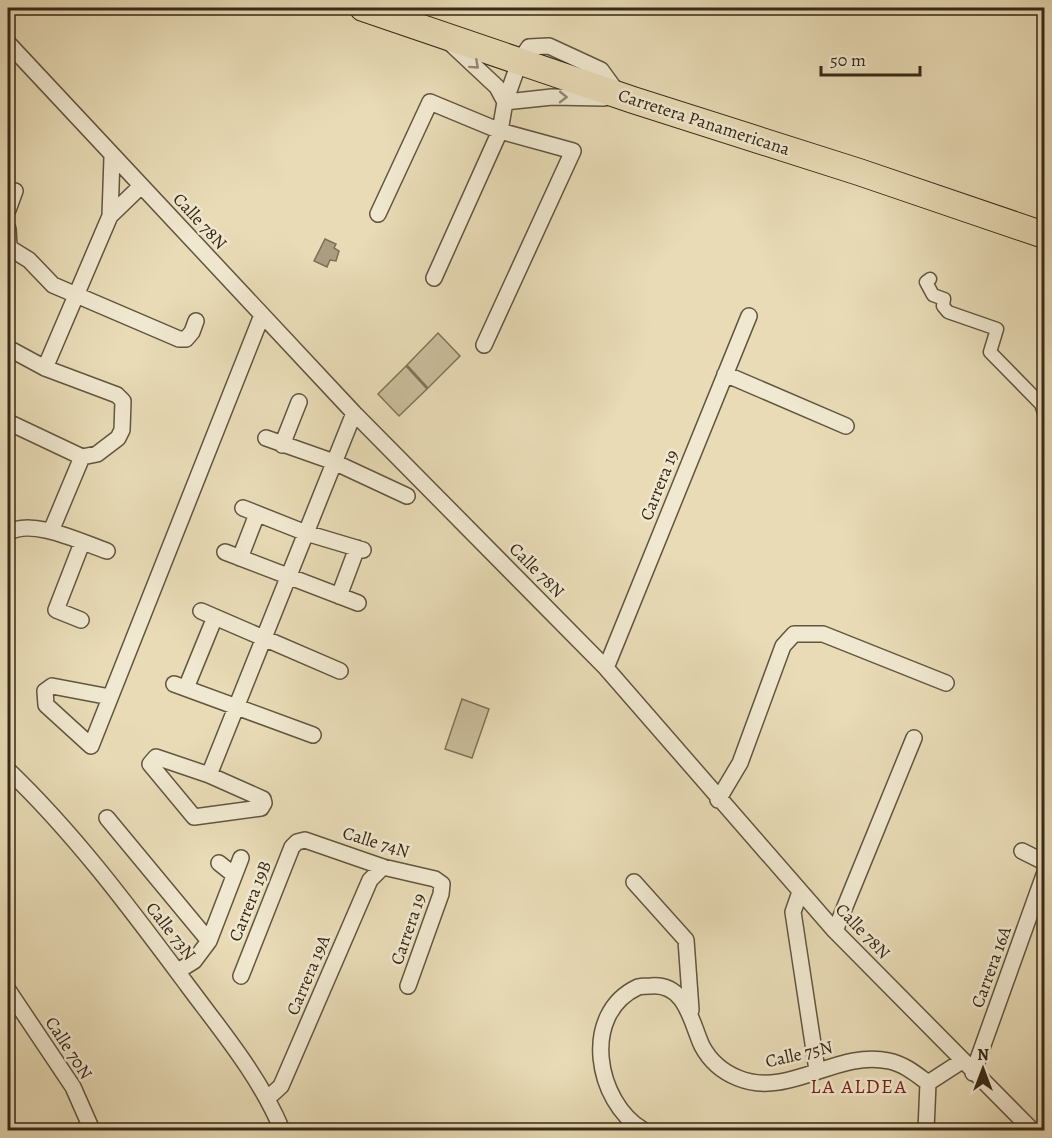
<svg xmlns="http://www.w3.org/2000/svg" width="1052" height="1138" font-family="Alegreya,serif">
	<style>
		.park { fill: #cabd9b; stroke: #807359; stroke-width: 1.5 }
		.water { fill: #ab9e80; stroke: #7c6f56; stroke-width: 1.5 }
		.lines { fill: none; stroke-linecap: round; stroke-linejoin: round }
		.pedestrian-casing { stroke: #62563f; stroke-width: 15 }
		.minor-casing { stroke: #62563f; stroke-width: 18 }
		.trunk-casing { stroke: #362917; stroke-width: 28 }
		.pedestrian { stroke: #f0e8d0; stroke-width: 12 }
		.minor { stroke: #f0e8d0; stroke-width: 15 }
		.trunk { stroke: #e8dbb6; stroke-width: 26 }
		.oneway { stroke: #938874 }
		.labels { text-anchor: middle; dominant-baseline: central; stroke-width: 5; stroke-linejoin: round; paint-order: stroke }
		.street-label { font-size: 18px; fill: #362917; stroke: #f0e8d0 }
		.neighbourhood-label { font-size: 20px; letter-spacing: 1.5px; fill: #7a1f14; stroke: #f0e8d0 }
	</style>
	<rect width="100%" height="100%" fill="#e8dbb6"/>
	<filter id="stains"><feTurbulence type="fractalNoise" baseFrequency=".00333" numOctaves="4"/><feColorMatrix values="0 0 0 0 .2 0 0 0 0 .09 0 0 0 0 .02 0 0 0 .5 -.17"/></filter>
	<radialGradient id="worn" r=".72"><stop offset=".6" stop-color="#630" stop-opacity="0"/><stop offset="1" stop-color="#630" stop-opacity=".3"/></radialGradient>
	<!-- park -->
	<path class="park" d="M438,333l22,23 -32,32 -21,-23z
		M406,366l21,23 -28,27 -21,-22z
		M462,699l27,10 -17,49 -27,-9z"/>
	<!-- water -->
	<path class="water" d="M325,239l11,5 -2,4 5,3 -3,10 -6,-1 -3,7 -13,-6z"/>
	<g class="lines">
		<defs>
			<path id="pedestrian" d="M930,279l-4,3 7,13 11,4 -1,7 5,6 49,17 -7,23 51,52 3,9"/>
			<path id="minor" d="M8,43l346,370 252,255 229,263 197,199
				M450,43l47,44 8,15
				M505,102l47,-5 52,1
				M8,210l7,-19
				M378,214l52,-112 70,29 73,20 -89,194
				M110,216l31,-30
				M8,229l1,18
				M8,247l21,13 24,25 126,54h7l6,-7 4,-11
				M434,278l66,-147 5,-29 15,-42 9,-13 20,-1 52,24 16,22
				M8,348l37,20 72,27 6,6 -1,29 -4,8 -21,16 -15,3 -74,-35
				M45,368l65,-152 2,-59
				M725,374l121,52
				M266,438l68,24 73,34
				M282,445l17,-43
				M243,508l63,25 57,17
				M51,531l31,-74
				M8,533c23,-16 75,10 99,18
				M225,552l133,51
				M240,558l17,-44
				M339,596l18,-48
				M201,611l139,60
				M81,620l-25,-10 26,-67
				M606,668l143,-352
				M174,684l139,51
				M186,688l29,-71
				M110,697l-58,-11 -7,5 1,14 45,41 171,-431
				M156,757l53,18 54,24 1,4 -3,5 -67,9 -44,-53z
				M8,770c68,65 124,141 180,216 35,47 72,91 94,144
				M209,775l145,-362
				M718,800l22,-37 43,-117 11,-12h29l123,49
				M107,818l102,123
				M1022,851l22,11
				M219,863l15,12
				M634,882l52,58 5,70
				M800,892l-7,20 24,158
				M835,931l79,-193
				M178,971l16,-10 15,-20 32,-83
				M241,976l51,-129 5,-5 8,-2 78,27 52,12 7,5 -1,10 -33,92
				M8,990l65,97 19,43
				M973,1073l71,-198
				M268,1098l13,-12 89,-206 13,-13
				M643,1130c-47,-28 -63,-116 -5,-143 4,-1 10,-1 13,-1 35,-3 40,36 51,60 8,15 21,26 36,32 51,21 99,-29 151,-17 15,3 27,13 39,22l34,-22
				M926,1130l2,-47"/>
			<path id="trunk" d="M363,8l270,92 226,72 185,63"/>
		</defs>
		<!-- pedestrian casing -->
		<use href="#pedestrian" class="pedestrian-casing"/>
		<!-- minor casing -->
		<use href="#minor" class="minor-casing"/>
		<!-- trunk casing -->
		<use href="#trunk" class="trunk-casing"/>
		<!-- pedestrian -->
		<use href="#pedestrian" class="pedestrian"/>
		<!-- minor -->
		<use href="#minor" class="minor"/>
		<!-- trunk -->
		<use href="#trunk" class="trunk"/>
	</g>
	<!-- one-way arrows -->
	<defs><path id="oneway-chevron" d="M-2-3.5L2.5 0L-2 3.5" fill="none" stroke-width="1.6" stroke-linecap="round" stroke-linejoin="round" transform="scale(1.5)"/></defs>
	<g class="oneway">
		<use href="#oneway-chevron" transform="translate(475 65) rotate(42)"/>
		<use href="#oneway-chevron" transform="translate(563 97) rotate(1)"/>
	</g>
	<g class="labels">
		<!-- street labels -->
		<g class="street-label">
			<text transform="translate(704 122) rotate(18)">Carretera Panamericana</text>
			<text transform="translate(200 221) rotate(47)">Calle 78N</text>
			<text transform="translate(659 485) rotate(-68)">Carrera 19</text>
			<text transform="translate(537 570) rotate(45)">Calle 78N</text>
			<text transform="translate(376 842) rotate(17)">Calle 74N</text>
			<text transform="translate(250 901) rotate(-68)">Carrera 19B</text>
			<text transform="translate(408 929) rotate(-71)">Carrera 19</text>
			<text transform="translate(171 931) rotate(52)">Calle 73N</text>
			<text transform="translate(863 931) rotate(46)">Calle 78N</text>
			<text transform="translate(991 967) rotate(-70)">Carrera 16A</text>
			<text transform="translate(308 975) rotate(-67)">Carrera 19A</text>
			<text transform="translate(69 1048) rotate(57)">Calle 70N</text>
			<text transform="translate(799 1054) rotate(-13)">Calle 75N</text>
		</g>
		<!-- neighbourhood labels -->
		<g class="neighbourhood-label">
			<text x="859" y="1086">LA ALDEA</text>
		</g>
	</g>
	<!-- margin -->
	<rect width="1052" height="1138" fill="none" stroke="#e8dbb6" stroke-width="30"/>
	<rect x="9" y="9" width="1034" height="1120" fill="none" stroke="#362917" stroke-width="3"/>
	<rect x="15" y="15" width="1022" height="1108" fill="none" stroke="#362917" stroke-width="1.5"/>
	<!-- north arrow -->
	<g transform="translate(983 1069)" stroke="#f0e8d0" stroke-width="4.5" paint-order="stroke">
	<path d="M0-4.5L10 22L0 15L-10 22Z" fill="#362917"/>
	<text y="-9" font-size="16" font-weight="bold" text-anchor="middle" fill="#362917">N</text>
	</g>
	<!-- scale -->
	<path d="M821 66v9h99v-9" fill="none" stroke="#362917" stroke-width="3"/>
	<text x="830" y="66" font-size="18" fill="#362917" stroke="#f0e8d0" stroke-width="4.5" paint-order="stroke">50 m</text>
	<rect width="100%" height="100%" filter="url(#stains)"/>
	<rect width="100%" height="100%" fill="url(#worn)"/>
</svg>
